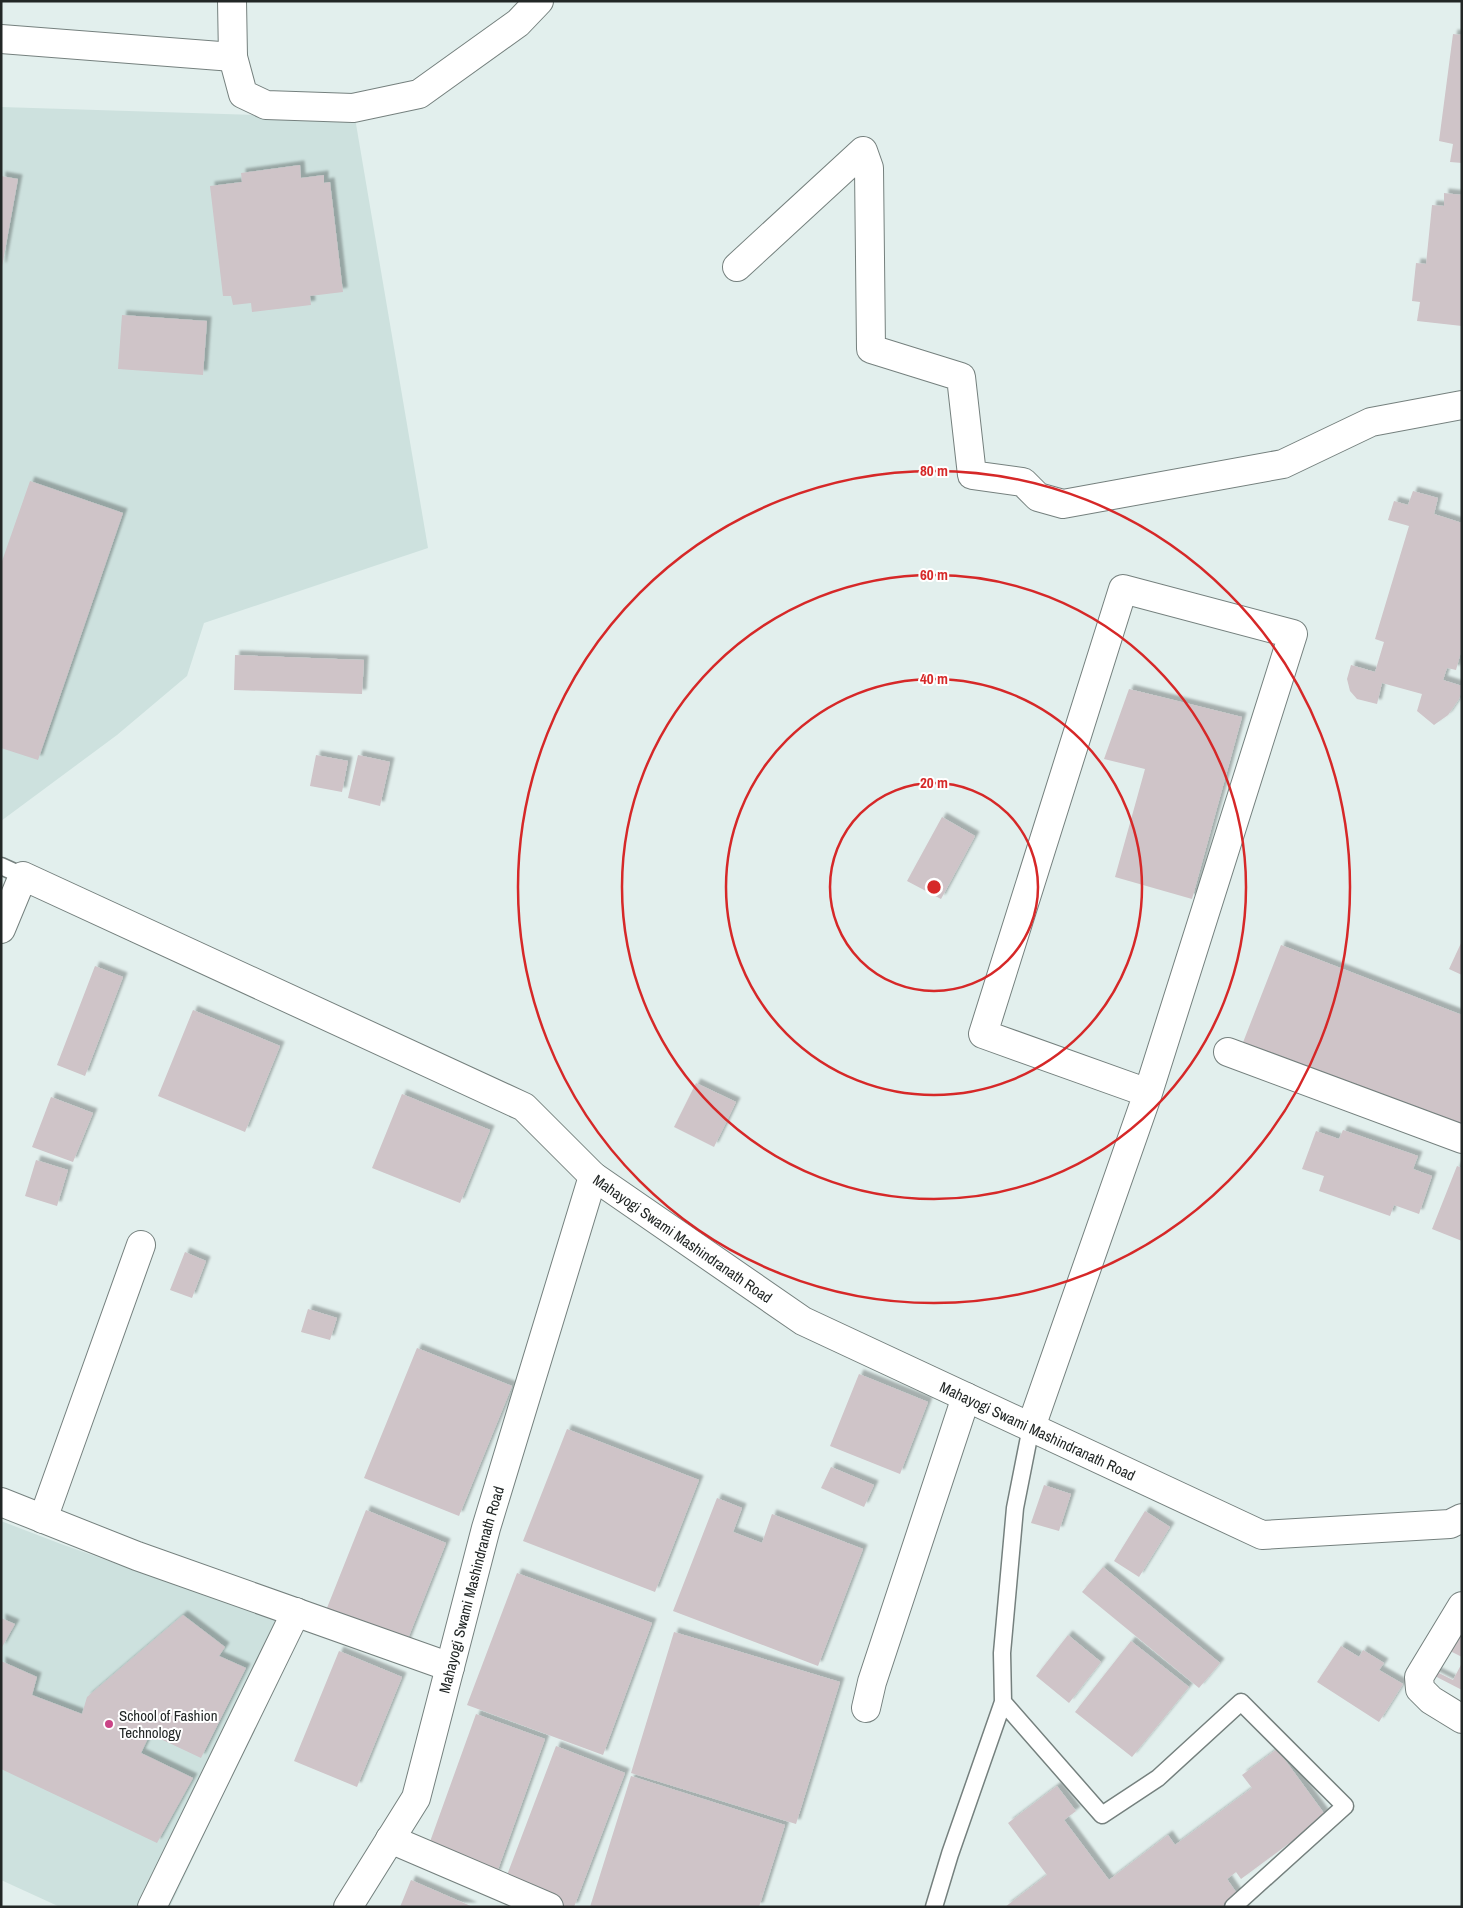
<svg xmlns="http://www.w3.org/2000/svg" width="1463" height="1908" font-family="'Archivo Narrow',sans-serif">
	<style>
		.built { fill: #cde1de }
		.building { fill: #cfc4c8; filter: url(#shadow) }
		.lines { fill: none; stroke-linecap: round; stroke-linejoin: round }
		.service-casing { stroke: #75807e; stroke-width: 19 }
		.minor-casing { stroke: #75807e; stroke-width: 30 }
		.service { stroke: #fff; stroke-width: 16 }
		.minor { stroke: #fff; stroke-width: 28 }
		.ring { fill: none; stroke: #d62828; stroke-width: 2.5 }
		.poi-dot { fill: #ca4486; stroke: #fff; stroke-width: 2 }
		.labels { text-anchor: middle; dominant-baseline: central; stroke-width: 4; stroke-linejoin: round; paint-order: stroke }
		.street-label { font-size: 15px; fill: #222726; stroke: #fff }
		.poi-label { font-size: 15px; fill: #222726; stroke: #fff; text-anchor: start }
		.centre { fill: #d62828; stroke: #fff; stroke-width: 2.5 }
		.ring-label { font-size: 15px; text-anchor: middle; font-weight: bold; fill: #d62828; stroke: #fff; stroke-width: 4; stroke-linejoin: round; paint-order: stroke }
	</style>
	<defs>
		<filter id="shadow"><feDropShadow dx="4.5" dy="-4.5" stdDeviation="1" flood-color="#0004"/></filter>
	</defs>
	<rect width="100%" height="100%" fill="#e2efed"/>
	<!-- built -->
	<path class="built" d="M1,107l354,11 73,430 -224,75 -17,53 -70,59 -116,86z
		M1,1521l60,23 240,85 -131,278h-110l-59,-27z"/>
	<!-- building -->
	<path class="building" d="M1453,34l9,1v128l-12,-1 3,-18 -14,-3z
		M300,165l1,13 23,-3v8l6,-1 13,110 -33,4 1,9 -59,7 -1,-9 -18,2 -2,-9h-8l-13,-110 32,-4 -1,-9z
		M1,176l17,3 -16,88h-1z
		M1444,193l18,2v131l-45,-5 3,-19 -8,-1 4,-38 10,1 6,-59 12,1z
		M122,315l85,6 -4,54 -85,-6z
		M30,481l93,32 -85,247 -37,-12v-184z
		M1413,491l25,7 -4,16 28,9v125l-6,22 -9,-2 -4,12 19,6v3l-3,10 -11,16 -14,10 -17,-14 5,-17 -40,-11 -5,21 -20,-5 -7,-8 -3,-12 4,-14 24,7 9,-30 -9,-3 34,-113 -21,-6 6,-19 14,4z
		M235,655l129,5 -2,34 -128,-4z
		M1129,689l113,28 -50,182 -77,-22 30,-108 -41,-10z
		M316,755l32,6 -6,31 -32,-6z
		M358,755l32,7 -10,44 -32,-8z
		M942,817l33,19 -34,63 -34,-18z
		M1462,941v34l-13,-6z
		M1281,945l181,70v115l-220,-85z
		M95,966l28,11 -38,99 -28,-11z
		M193,1010l87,36 -35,86 -87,-36z
		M696,1083l40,19 -22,45 -40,-20z
		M402,1094l88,36 -30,73 -88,-35z
		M51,1097l42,16 -20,49 -41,-15z
		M1343,1130l75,26 -5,13 19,7 -13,38 -25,-9 -4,11 -71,-25 5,-15 -22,-7 14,-38 23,8z
		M36,1160l32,10 -11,36 -32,-10z
		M1457,1166l5,2v73l-30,-12z
		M185,1252l21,9 -14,37 -22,-8z
		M308,1309l29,9 -7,22 -29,-8z
		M417,1348l95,38 -53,130 -95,-38z
		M859,1374l69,28 -28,72 -70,-28z
		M567,1429l132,51 -44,112 -132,-51z
		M831,1467l43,18 -10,22 -43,-19z
		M1044,1485l27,9 -12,37 -28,-8z
		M717,1498l25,10 -9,24 29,11 10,-29 91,35 -45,117 -145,-55z
		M366,1510l80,33 -41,103 -80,-33z
		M1145,1511l25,16 -31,50 -25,-16z
		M1103,1567l117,96 -21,25 -117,-96z
		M517,1573l135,50 -49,132 -136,-50z
		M183,1615l42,32 -6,9 27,12 -45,90 -51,-24 -9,19 52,25 -36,65 -156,-74v-108l36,16 -5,18 50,19 5,-17z
		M1,1618l14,6 -14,25z
		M1454,1631l8,4v22l-16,-8z
		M674,1632l166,50 -44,142 -165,-51z
		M1068,1635l33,27 -32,41 -33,-27z
		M1131,1641l58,46 -57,70 -57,-45z
		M1341,1646l18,11 4,-7 21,13 -5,7 24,14 -24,38 -62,-40z
		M339,1651l63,26 -45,110 -63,-26z
		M1462,1663v27l-31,-16 2,-4 20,10z
		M476,1714l69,25 -49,136 -69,-25z
		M556,1746l69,27 -51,134h-8l-62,-24z
		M1277,1749l49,67 -85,63 -5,-7 -9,7 11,16 -16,12h-217l42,-32 -39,-52 49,-37 19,25 -12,9 45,60 59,-45 7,10 77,-57 -10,-13z
		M631,1776l154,49 -26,82h-169z
		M411,1880l62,27h-73z"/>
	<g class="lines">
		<defs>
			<path id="service" d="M1,866l22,10
				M1031,1427l-16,81 -13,145 1,49 99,113 56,-37 83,-76 104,104 -112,101
				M934,1907l16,-53 53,-152"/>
			<g id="minor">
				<path d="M232,1l1,56 10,37 23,11 87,3 66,-14 99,-71 21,-22"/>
				<path d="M1,39l232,18"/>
				<path d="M737,267l126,-116 6,17 2,181 90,28 11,98 51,7 15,15 25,7 220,-40 88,-42 91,-17"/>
				<path id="s1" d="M1,929l22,-53 501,231 69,69 210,145 459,214 188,-11 12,-6"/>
				<path d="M1228,1052l234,87"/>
				<path d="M1031,1427l117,-334 145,-459 -170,-45 -140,445 165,59"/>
				<path d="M1,1502l136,54 313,111"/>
				<path d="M43,1519l98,-274"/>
				<path d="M1462,1606l-43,71 1,12 11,11 31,19"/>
				<path d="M866,1708l6,-26 94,-285"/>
				<path d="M390,1839l159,68"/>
				<path d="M152,1907l144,-295"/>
				<path id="s2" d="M348,1907l68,-109 70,-270 107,-352"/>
			</g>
		</defs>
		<!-- service casing -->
		<use href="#service" class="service-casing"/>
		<!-- minor casing -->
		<use href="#minor" class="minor-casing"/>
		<!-- service -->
		<use href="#service" class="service"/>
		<!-- minor -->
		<use href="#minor" class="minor"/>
	</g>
	<!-- distance rings -->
	<g class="ring">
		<circle cx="934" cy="887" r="104"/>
		<circle cx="934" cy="887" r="208"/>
		<circle cx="934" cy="887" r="312"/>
		<circle cx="934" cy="887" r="416"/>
	</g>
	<!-- markers -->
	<circle class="poi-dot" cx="109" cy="1724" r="5"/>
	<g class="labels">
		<!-- street labels -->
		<g class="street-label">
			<text stroke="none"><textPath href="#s1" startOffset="816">Mahayogi Swami Mashindranath Road</textPath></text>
			<text stroke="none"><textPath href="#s1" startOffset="1221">Mahayogi Swami Mashindranath Road</textPath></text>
			<text stroke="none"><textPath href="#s2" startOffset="344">Mahayogi Swami Mashindranath Road</textPath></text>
		</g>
		<!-- poi labels -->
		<g class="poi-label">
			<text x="119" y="1715">School of Fashion<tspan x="119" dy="17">Technology</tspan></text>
		</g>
	</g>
	<circle cx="934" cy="887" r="8" class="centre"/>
	<g class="ring-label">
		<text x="934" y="476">80 m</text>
		<text x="934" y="580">60 m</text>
		<text x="934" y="684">40 m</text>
		<text x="934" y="788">20 m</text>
	</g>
	<!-- border -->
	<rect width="1463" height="1908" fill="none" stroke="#222726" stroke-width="5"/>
</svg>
